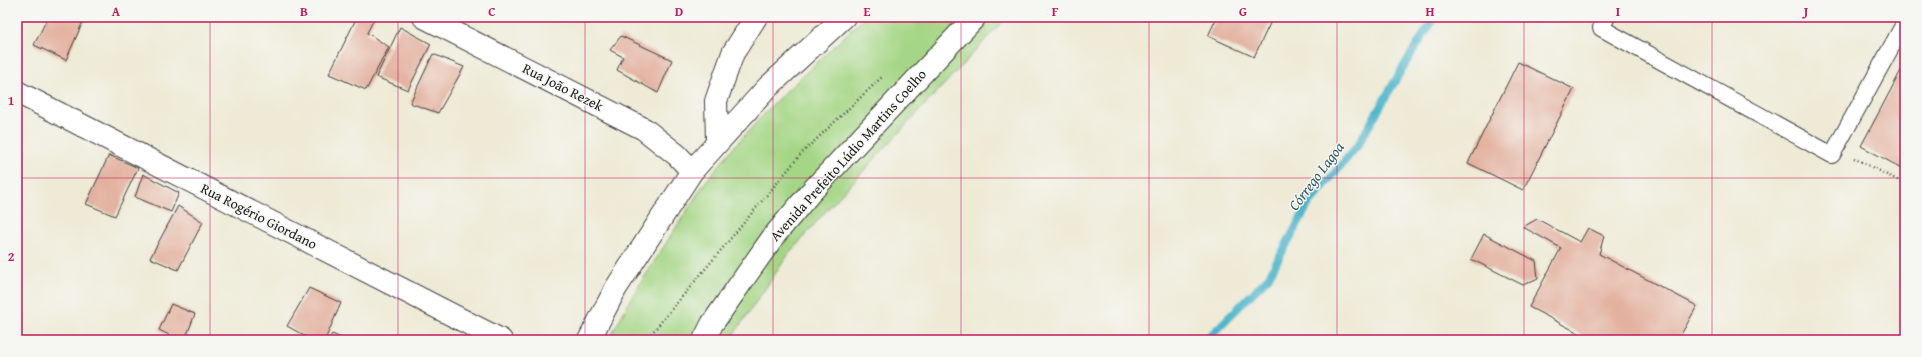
<svg xmlns="http://www.w3.org/2000/svg" width="1922" height="357" font-family="'Gentium Book Plus',serif">
	<style>
		.green { fill: #a5d685; stroke: #607950 }
		.lines { fill: none; stroke-linecap: round; stroke-linejoin: round }
		.stream { stroke: #4fb7cd; stroke-width: 8 }
		.building { fill: #e3b19f }
		.lane-casing { stroke: #3c3b38; stroke-width: 18 }
		.street-casing { stroke: #3c3b38; stroke-width: 24 }
		.secondary-casing { stroke: #3c3b38; stroke-width: 24 }
		.path { stroke: #3c3b38; stroke-width: 2.5; stroke-dasharray: 1 3; stroke-linecap: butt }
		.lane { stroke: #fff; stroke-width: 16 }
		.street { stroke: #fff; stroke-width: 22 }
		.secondary { stroke: #fff; stroke-width: 22 }
		.grid { fill: none; stroke: #c2185b; stroke-width: 1; stroke-opacity: 0.55 }
		.labels { text-anchor: middle; dominant-baseline: central; stroke-width: 3; stroke-linejoin: round; paint-order: stroke }
		.street-label { font-size: 14px; fill: #1c1c1c; stroke: #f6f6f2 }
		.water-label { font-size: 15px; font-style: italic; fill: #305a63; stroke: #f6f6f2 }
		.neatline { fill: none; stroke: #c2185b; stroke-width: 1.5 }
		.grid-label { font-size: 13px; text-anchor: middle; font-weight: bold; fill: #c2185b }
	</style>
	<rect width="100%" height="100%" fill="#f6f6f2"/>
	<filter id="ink" filterUnits="userSpaceOnUse"><feTurbulence type="fractalNoise" baseFrequency=".025" numOctaves="2"/><feDisplacementMap in="SourceGraphic" scale="8" xChannelSelector="R" yChannelSelector="G"/><feConvolveMatrix kernelMatrix="1 2 1 2 8 2 1 2 1" color-interpolation-filters="sRGB"/></filter>
	<filter id="wash" filterUnits="userSpaceOnUse"><feTurbulence type="fractalNoise" baseFrequency=".012" numOctaves="4" result="noise"/><feDisplacementMap in="SourceGraphic" scale="16" xChannelSelector="R" yChannelSelector="G"/><feGaussianBlur stdDeviation="0.9" result="paint"/><feColorMatrix in="noise" values="0 0 0 0 0 0 0 0 0 0 0 0 0 0 0 0 0 1.4 0 .05"/><feComposite in="paint" operator="in"/></filter>
	<g filter="url(#wash)">
		<rect width="100%" height="100%" fill="#eeead6"/>
		<!-- green -->
		<path class="green" d="M865,17h142l-182,195 -37,43 -58,85h-121l22,-42 73,-114 29,-36 42,-46z"/>
		<g class="lines">
			<!-- stream -->
			<path class="stream" d="M1206,340l62,-62 40,-73 50,-60 44,-76 33,-52"/>
		</g>
		<g id="blocks">
			<!-- building -->
			<path class="building" d="M48,17h37l-19,43 -32,-15z
				M357,17h18l-8,16 22,14 -23,43 -37,-16z
				M1217,17h56l-19,40 -46,-21z
				M400,27l31,17 -23,46 -32,-13z
				M621,36l51,24 -14,33 -41,-23 6,-13 -13,-7z
				M433,54l31,13 -26,46 -28,-10z
				M1518,62l56,27 -51,101 -55,-27z
				M1905,63v107l-44,-24z
				M109,155l29,13 -23,48 -29,-12z
				M143,174l36,19 -8,19 -36,-15z
				M178,206l25,16 -25,48 -28,-12z
				M1537,219l43,23 8,-14 16,8 -5,18 98,52 -19,34h-86l-63,-33 32,-59 -38,-21z
				M1484,234l52,27 2,17 -15,7 -52,-26z
				M309,288l32,15 -16,37h-13l-25,-14z
				M171,304l24,10 -10,26h-6l-20,-10z
				M332,334l14,6h-18z"/>
		</g>
	</g>
	<g filter="url(#ink)">
		<use href="#blocks" fill-opacity="0" stroke="#3c3b38" stroke-width="1"/>
		<g class="lines">
			<defs>
				<path id="lane" d="M1607,17l-6,11 231,127 73,-133"/>
				<path id="street" d="M424,17l220,112 33,26 15,16
					M17,92l484,248
					M717,141l-1,-40 17,-48 23,-36"/>
				<path id="secondary" d="M589,340l27,-52 76,-117 76,-84 76,-70
					M704,340l8,-16 61,-87 37,-44 165,-176"/>
			</defs>
			<!-- lane casing -->
			<use href="#lane" class="lane-casing"/>
			<!-- street casing -->
			<use href="#street" class="street-casing"/>
			<!-- secondary casing -->
			<use href="#secondary" class="secondary-casing"/>
			<!-- path -->
			<path class="path" d="M1854,158l51,26
				M646,340l156,-187 80,-76"/>
			<!-- lane -->
			<use href="#lane" class="lane"/>
			<!-- street -->
			<use href="#street" class="street"/>
			<!-- secondary -->
			<use href="#secondary" class="secondary"/>
		</g>
	</g>
	<!-- grid -->
	<path class="grid" d="M210,17v323M398,17v323M585,17v323M773,17v323M961,17v323M1149,17v323M1337,17v323M1524,17v323M1712,17v323M17,178h1888"/>
	<g class="labels">
		<!-- street labels -->
		<g class="street-label">
			<text transform="translate(563 87) rotate(27)">Rua João Rezek</text>
			<text transform="translate(848 155) rotate(-48)">Avenida Prefeito Lúdio Martins Coelho</text>
			<text transform="translate(259 216) rotate(27)">Rua Rogério Giordano</text>
		</g>
		<!-- water labels -->
		<g class="water-label">
			<text transform="translate(1316 176) rotate(-53)">Córrego Lagoa</text>
		</g>
	</g>
	<!-- margin -->
	<rect width="1922" height="357" fill="none" stroke="#f6f6f2" stroke-width="44"/>
	<rect x="22" y="22" width="1878" height="313" class="neatline"/>
	<g class="grid-label">
		<text x="116" y="16">A</text>
		<text x="304" y="16">B</text>
		<text x="492" y="16">C</text>
		<text x="679" y="16">D</text>
		<text x="867" y="16">E</text>
		<text x="1055" y="16">F</text>
		<text x="1243" y="16">G</text>
		<text x="1430" y="16">H</text>
		<text x="1618" y="16">I</text>
		<text x="1806" y="16">J</text>
		<text x="11" y="105">1</text>
		<text x="11" y="261">2</text>
	</g>
</svg>
